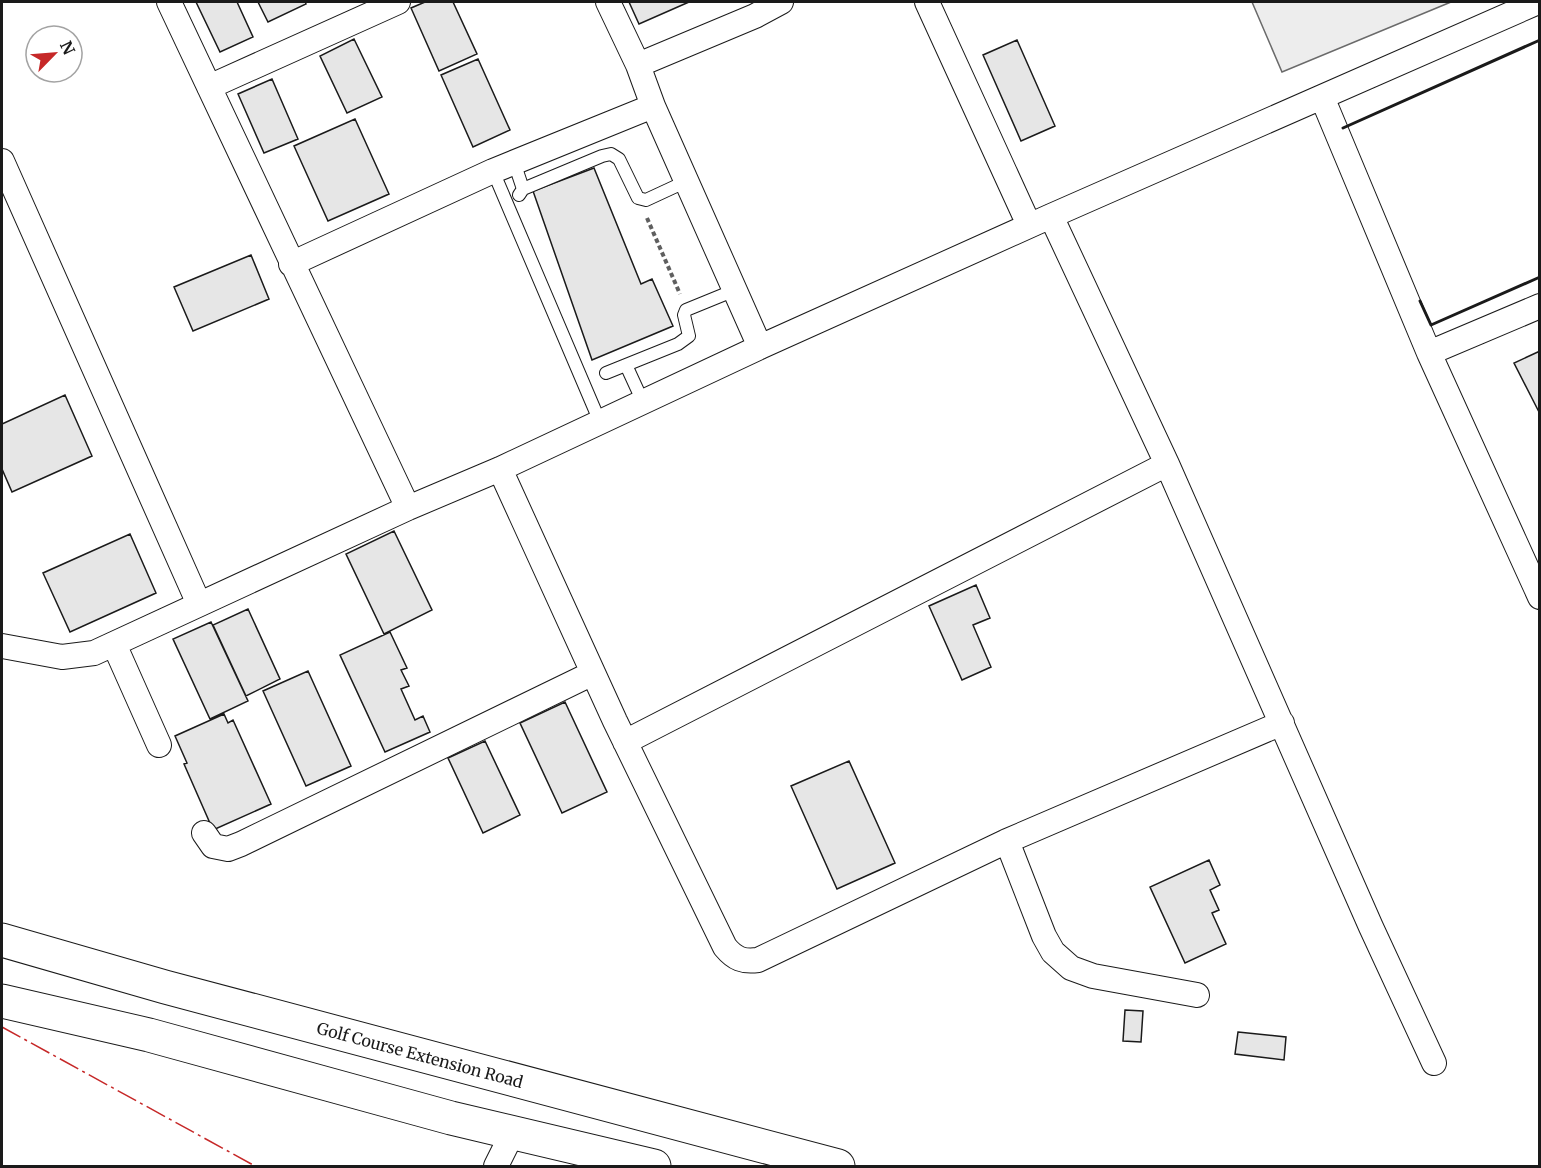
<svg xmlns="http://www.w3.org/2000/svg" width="1541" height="1168" font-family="Merriweather,serif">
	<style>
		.built { fill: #ededed; stroke: #6a6a6a; stroke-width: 1.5 }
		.building { fill: #e6e6e6; stroke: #1a1a1a; stroke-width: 1.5 }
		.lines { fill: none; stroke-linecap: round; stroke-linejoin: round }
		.lane-casing { stroke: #1a1a1a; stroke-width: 14 }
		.street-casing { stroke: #1a1a1a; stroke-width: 26 }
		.secondary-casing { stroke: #1a1a1a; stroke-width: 35 }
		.path { stroke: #5f5f5f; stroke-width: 4; stroke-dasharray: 4.5 3; stroke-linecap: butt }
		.lane { stroke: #fff; stroke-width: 12 }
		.street { stroke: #fff; stroke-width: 24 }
		.secondary { stroke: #fff; stroke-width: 33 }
		.wall { stroke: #1a1a1a; stroke-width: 3 }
		.power { stroke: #c62828; stroke-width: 1.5; stroke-dasharray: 21 4.5 3 4.5; stroke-linecap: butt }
		.labels { text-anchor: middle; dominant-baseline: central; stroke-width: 4.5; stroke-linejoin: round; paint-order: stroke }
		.street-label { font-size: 16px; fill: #1a1a1a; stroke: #fff }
	</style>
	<rect width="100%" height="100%" fill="#fff"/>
	<!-- built -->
	<path class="built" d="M1252,2h199l-169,70z"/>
	<!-- building -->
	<path class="building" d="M196,2h41l16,35 -33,15z
		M258,2h47l1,2 -38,18z
		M425,2h28l24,52 -38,17 -28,-63z
		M629,2h60l-50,22z
		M354,39l28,58 -35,16 -27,-57z
		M1017,40l38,86 -34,15 -38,-86z
		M478,59l32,71 -37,17 -32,-72z
		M272,79l26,60 -34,14 -26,-59z
		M355,119l34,75 -61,27 -34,-75z
		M594,168l47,116 11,-5 21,47 -81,34 -59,-169z
		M251,255l18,44 -76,32 -19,-44z
		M1540,351v63l-26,-51z
		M65,395l27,61 -80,36 -10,-23v-45z
		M394,531l38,79 -48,24 -38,-80z
		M130,534l26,59 -86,39 -27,-59z
		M976,585l14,33 -17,7 18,42 -29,13 -33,-74z
		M248,609l32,70 -34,17 -33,-71z
		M211,622l37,79 -38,18 -37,-80z
		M390,632l17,36 -6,2 8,16 -8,3 14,31 8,-4 7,16 -45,20 -45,-97z
		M308,671l43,95 -45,20 -43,-95z
		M565,702l42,90 -45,21 -42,-90z
		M224,714l4,9 5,-3 38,84 -58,26 -29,-66 3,-1 -12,-27z
		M485,741l35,74 -37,18 -35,-75z
		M849,761l46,102 -58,26 -46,-103z
		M1209,860l11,25 -10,5 9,20 -7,3 14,31 -41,19 -35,-76z
		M1125,1010l18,1 -2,31 -18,-1z
		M1238,1032l48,5 -2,23 -49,-6z"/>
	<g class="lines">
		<defs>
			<path id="lane" d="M514,162l9,27
				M493,171l107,251
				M519,195l4,-6 79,-33 9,-2 8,5 19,39 8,2 41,-19
				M626,365l17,37
				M606,373l72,-29 11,-8 -5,-21 2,-5 49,-20"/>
			<path id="street" d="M169,2l239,506
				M608,2l30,63 15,41 107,241
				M927,2l102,223
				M638,65l117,-49 26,-14
				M209,87l189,-85
				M1322,97l107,256 111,244
				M2,161l197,443
				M1051,216l116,248 204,463 63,136
				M291,264l202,-93 160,-65
				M1429,353l111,-47
				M500,469l115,252 110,226c10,12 18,15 33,13l249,-119 275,-118
				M114,644l45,101
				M2,646l60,11 32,-4 314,-145 92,-39 260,-122 291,-131 487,-214
				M625,742l542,-278
				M204,833l9,13 15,3 13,-5 352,-171
				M1007,841l37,95 9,16 18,16 22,8 104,19
				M496,1166l17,-34"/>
			<path id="secondary" d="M2,940l163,47 673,179
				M2,1001l147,34 302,83 203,48"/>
		</defs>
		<!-- lane casing -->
		<use href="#lane" class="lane-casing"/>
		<!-- street casing -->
		<use href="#street" class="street-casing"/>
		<!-- secondary casing -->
		<use href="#secondary" class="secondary-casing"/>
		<!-- path -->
		<path class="path" d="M647,218l33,76"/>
		<!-- lane -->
		<use href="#lane" class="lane"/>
		<!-- street -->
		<use href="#street" class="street"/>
		<!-- secondary -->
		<use href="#secondary" class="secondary"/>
		<!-- wall -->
		<path class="wall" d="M1343,128l197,-88
			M1420,301l11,24 109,-48"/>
		<!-- power -->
		<path class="power" d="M2,1027l253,139"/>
	</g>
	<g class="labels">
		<!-- street labels -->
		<g class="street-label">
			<text transform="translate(420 1055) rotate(15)">Golf Course Extension Road</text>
		</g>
	</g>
	<!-- border -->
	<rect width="1541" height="1168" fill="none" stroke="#1a1a1a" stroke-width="6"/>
	<!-- north arrow -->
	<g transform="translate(54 54) rotate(65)"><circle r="28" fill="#ffffff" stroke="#a3a3a3" stroke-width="1.5"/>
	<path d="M0-4.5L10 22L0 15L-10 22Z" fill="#c62828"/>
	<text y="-9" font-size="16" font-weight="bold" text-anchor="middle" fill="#1a1a1a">N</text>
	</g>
</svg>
